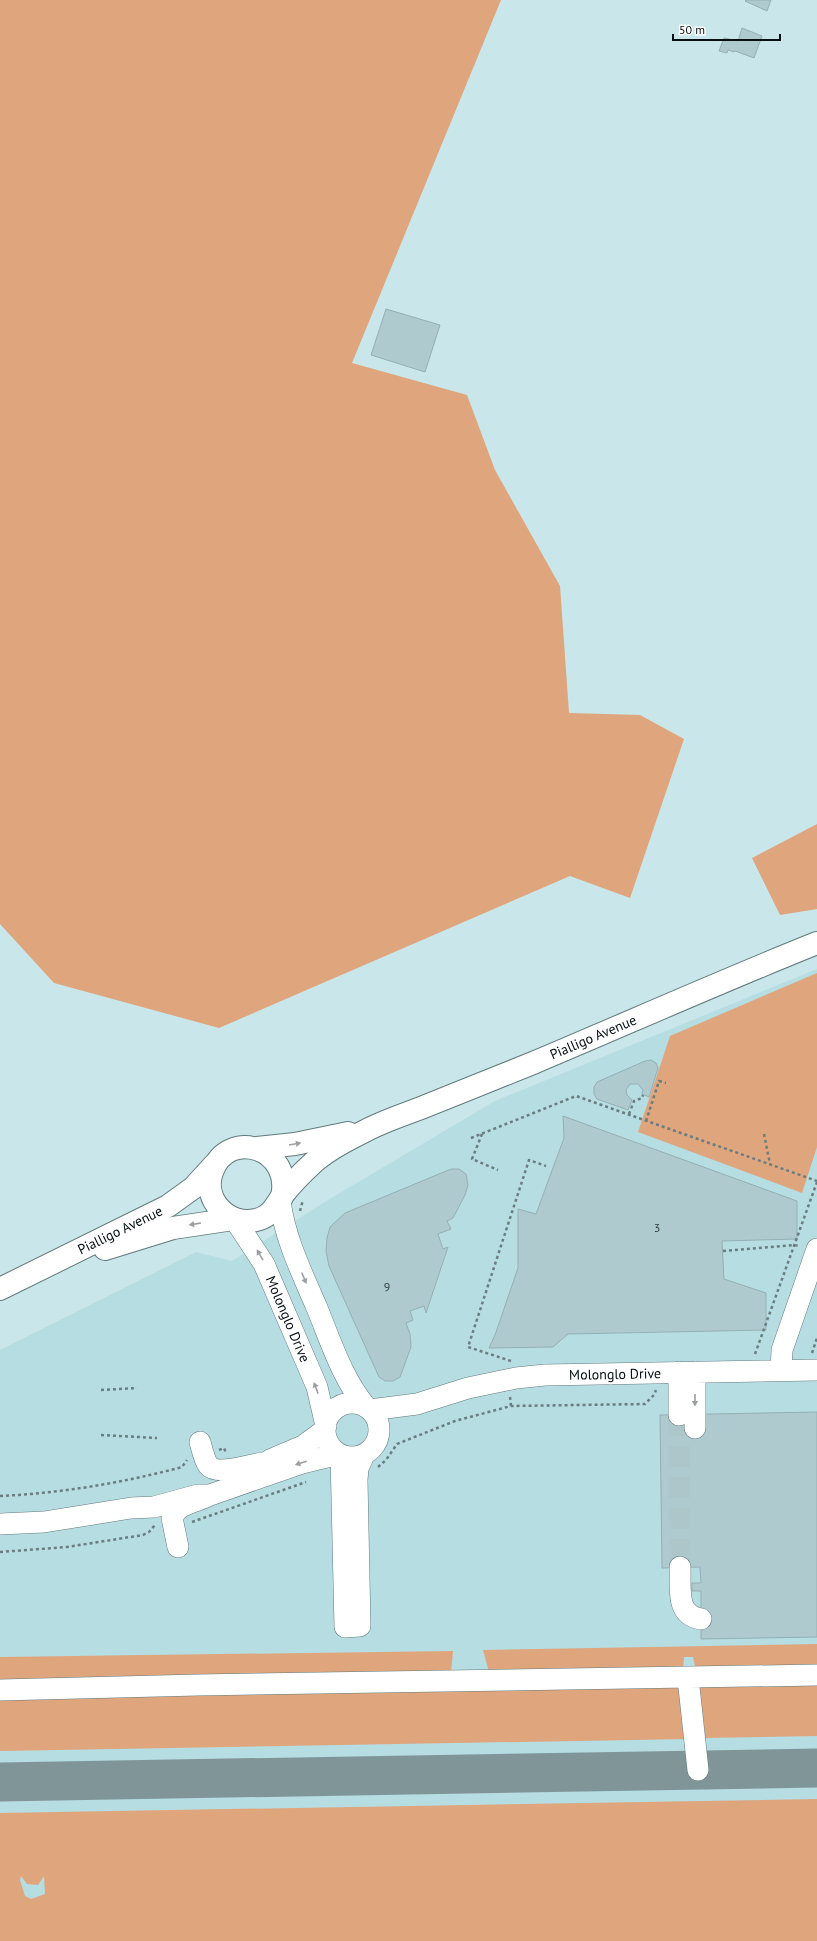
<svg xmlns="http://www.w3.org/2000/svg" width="817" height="1941" font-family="'PT Sans',sans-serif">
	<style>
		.built { fill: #b6dde2 }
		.green { fill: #dfa57d; fill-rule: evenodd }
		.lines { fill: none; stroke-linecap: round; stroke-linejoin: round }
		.taxiway { stroke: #809598; stroke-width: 39 }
		.building { fill: #aecace; stroke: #94b0b4 }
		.minor-tunnel { stroke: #acc6c9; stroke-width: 21; stroke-dasharray: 21 10; stroke-linecap: butt }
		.minor-casing { stroke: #607b7e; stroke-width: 22 }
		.major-casing { stroke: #607b7e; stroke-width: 24 }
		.path { stroke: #6a7e81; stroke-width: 2.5; stroke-dasharray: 3 3; stroke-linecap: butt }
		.minor { stroke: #fff; stroke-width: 21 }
		.major { stroke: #fff; stroke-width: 22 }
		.oneway { fill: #9b9fa0 }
		.labels { text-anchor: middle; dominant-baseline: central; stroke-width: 4; stroke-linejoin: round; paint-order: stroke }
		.number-label { font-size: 12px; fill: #303e40 }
		.street-label { font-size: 14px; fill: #060f11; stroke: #fff }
	</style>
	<rect width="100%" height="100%" fill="#c9e6ea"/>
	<!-- built -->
	<path class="built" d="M817,969v972h-817v-591l196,-98 36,9 91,-58 172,-102z"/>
	<!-- green -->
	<path class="green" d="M0,0h501l-149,363 115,32 28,75 65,116 9,127 71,2 44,24 -54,159 -60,-22 -351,152 -165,-45 -54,-59z
		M817,824v85l-37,6 -28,-57z
		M817,973v174l-15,46 -164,-61 32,-96z
		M817,1644v24l-121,3 -3,-14h-9l-1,14 -194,1 -6,-22z
		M453,1651l-2,22 -451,10v-26z
		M817,1682v54l-114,2 -5,-50 6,-3z
		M675,1685l7,4 6,50 -688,12v-55z
		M817,1799v142h-817v-128zM21,1876l6,8 11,1 6,-9 1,18 -14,5 -6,-3 -5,-16z"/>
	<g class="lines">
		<!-- taxiway -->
		<path class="taxiway" d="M0,1782l817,-14"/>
	</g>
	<!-- building -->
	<path class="building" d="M746,0h25l-4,11 -22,-10z
		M742,28l20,8 -8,22 -19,-7 -1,1 -6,-2 -1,3 -8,-2 5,-13 14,3z
		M386,309l54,16 -15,47 -54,-17z
		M651,1060l5,3 2,5 -9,29 -7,-3 1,-4 -5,-6h-8l-4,6 1,5 5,5 -4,10 -31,-11 -3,-5v-7l3,-5 48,-21z
		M563,1116l234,85v38l-75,2 2,38 42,14v37l-198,4 -15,13 -64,1 6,-13 23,-67v-59l18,5 28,-76z
		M451,1169h8l7,5 2,11 -3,10 -12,23 -6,3 4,8 -13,5 5,15 5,-2 -22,66 -2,-7 -14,5 3,9 -7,3 4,11 1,13 -11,30 -7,4h-8l-6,-4 -50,-111 -3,-15 1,-13 3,-11 15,-14z
		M817,1412v225l-116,2v-48h-9v-8h9l-1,-16 -38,1 -2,-153z"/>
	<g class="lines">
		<!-- minor-tunnel -->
		<path class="minor-tunnel" d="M679,1415l1,152"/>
		<defs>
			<path id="minor" d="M280,1201c5,38 22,72 37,107 14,34 25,70 49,99
				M235,1220l29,44 53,123 9,39
				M781,1370l1,-20 35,-101
				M679,1372v43
				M325 1430a27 27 0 1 1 54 0a27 27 0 1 1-54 0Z
				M370,1410l47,-6 51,-16 48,-10 29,-3 272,-5
				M695,1428v-56
				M200,1442c2,7 4,17 8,23 9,11 41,0 54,-2
				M341,1455l4,172 15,-1 -3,-146 1,-12 6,-13
				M270,1460l33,-14 22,-16
				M0,1524l44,-2 87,-14 23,-1 44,-12h12
				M178,1547l-6,-29c5,-15 26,-16 38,-23l92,-32 37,-9
				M680,1567c1,21 -5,48 21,52
				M688,1678l10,92
				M0,1690l198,-5 619,-10"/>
			<path id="major" d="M257,1148l38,-4 53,-11
				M282,1197c11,-49 -54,-70 -70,-25 -10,27 16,55 44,48 14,-3 19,-13 26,-24 9,-12 21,-24 32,-34 15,-13 35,-23 53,-32 17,-9 36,-15 54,-22 37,-15 75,-30 112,-45 95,-40 189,-82 284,-120
				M105,1249l68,-21 60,-9
				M0,1289l168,-83 25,-18 22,-24"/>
		</defs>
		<!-- minor casing -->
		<use href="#minor" class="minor-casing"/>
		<!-- major casing -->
		<use href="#major" class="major-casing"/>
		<!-- path -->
		<path class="path" d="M629,1114l5,-13 8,-3 1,-3
			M646,1121l13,-40 7,2
			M482,1134l-10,25 26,11
			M764,1134l6,30
			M471,1138l105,-42 241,85
			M300,1211l3,-11
			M723,1251l71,-6 6,1
			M812,1353l5,-15
			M755,1354l62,-172
			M511,1361l-43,-14 61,-187 17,6
			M101,1390l36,-2
			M510,1397l1,9
			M101,1435l56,3
			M219,1450l5,-2 2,5
			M378,1467l8,-7 11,-16 58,-23 56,-15 134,-2 9,-9 2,-5
			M0,1496c62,-3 122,-13 182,-29l5,-7
			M192,1522l114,-40
			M0,1552l67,-5 76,-12 6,-3 6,-7"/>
		<!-- minor -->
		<use href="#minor" class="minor"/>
		<!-- major -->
		<use href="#major" class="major"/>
	</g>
	<!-- one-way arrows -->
	<defs><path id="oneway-solid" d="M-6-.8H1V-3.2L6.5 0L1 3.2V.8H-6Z"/></defs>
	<g class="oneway">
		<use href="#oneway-solid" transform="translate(295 1144) rotate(-10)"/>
		<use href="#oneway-solid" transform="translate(195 1224) rotate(171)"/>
		<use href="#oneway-solid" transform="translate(260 1255) rotate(-120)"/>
		<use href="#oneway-solid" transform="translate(304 1278) rotate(68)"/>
		<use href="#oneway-solid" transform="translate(316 1388) rotate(-110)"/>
		<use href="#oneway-solid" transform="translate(695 1400) rotate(90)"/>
		<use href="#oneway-solid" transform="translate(301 1463) rotate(162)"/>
	</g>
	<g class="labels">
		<!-- number labels -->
		<g class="number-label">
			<text x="657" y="1227">3</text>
			<text x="387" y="1286">9</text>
		</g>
		<!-- street labels -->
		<g class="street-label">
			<text transform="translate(593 1037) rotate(-23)">Pialligo Avenue</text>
			<text transform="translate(120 1230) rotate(-26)">Pialligo Avenue</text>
			<text transform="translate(288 1319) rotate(67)">Molonglo Drive</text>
			<text transform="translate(615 1374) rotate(-1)">Molonglo Drive</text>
		</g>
	</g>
	<!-- scale -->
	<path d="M673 34v6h107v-6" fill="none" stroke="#060f11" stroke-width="2"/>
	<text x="679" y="34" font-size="12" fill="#060f11" stroke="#ffffff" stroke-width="3" paint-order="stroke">50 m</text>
</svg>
